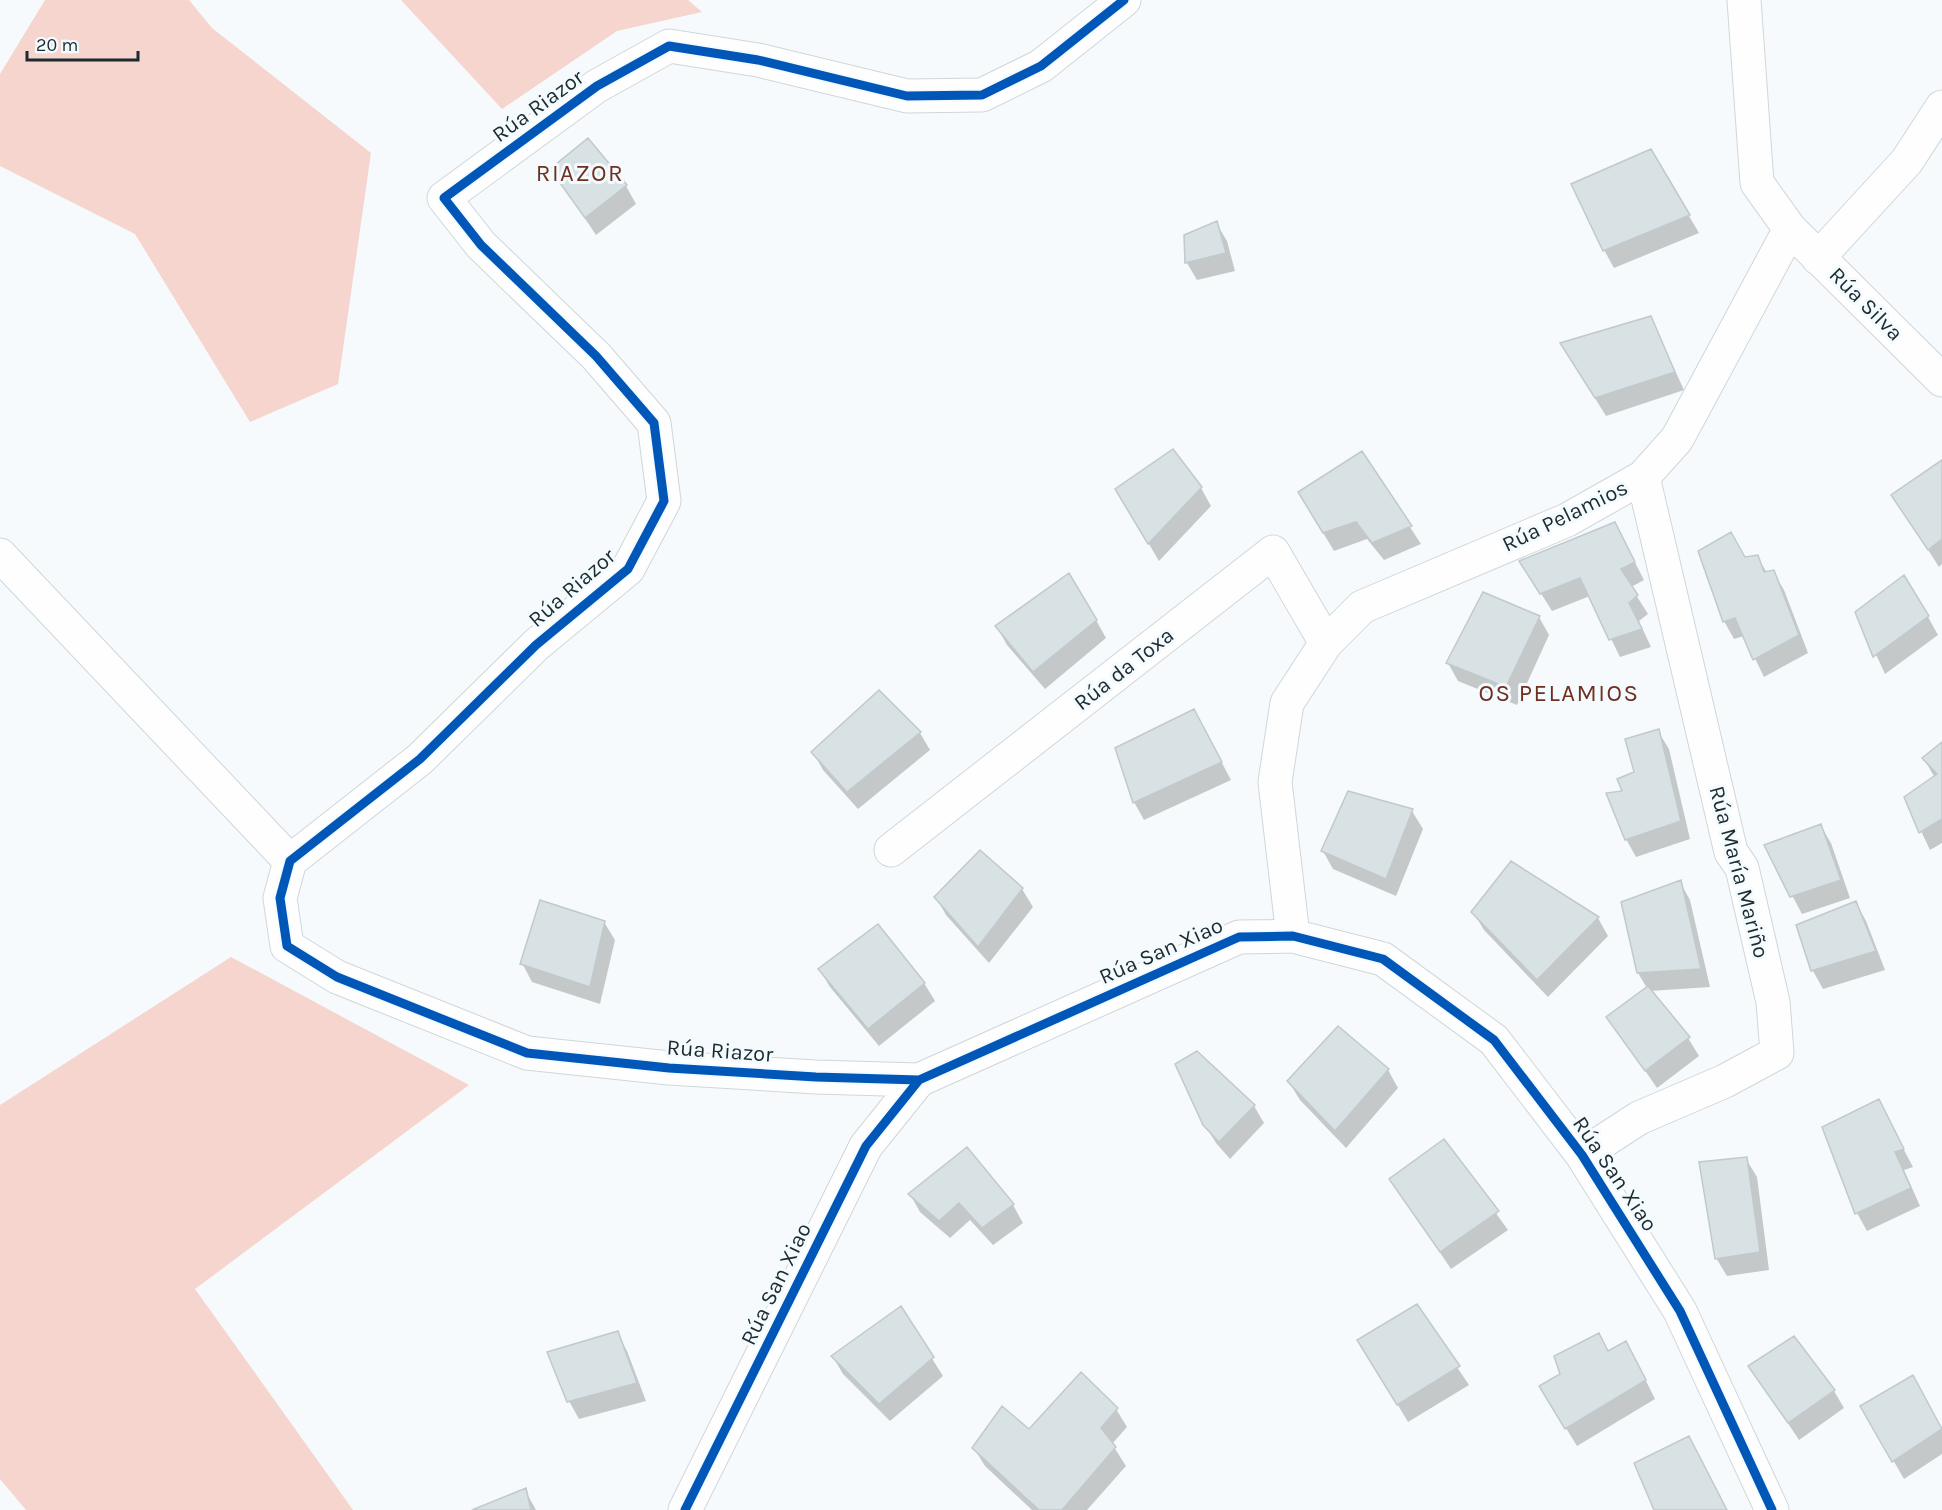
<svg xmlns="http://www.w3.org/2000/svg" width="1942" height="1510" font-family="Karla,sans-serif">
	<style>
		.forest { fill: #f5d5ce }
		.shadow { fill: #0003 }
		.building { fill: #d8e1e4; stroke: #c1c9cc; stroke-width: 1.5 }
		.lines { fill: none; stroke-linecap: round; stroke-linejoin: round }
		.street-casing { stroke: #ced7da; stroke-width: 35 }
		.street { stroke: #fefeff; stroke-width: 33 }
		.cycleway-casing { stroke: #f4fbfe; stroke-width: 13 }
		.cycleway { stroke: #0057b8; stroke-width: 9 }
		.labels { text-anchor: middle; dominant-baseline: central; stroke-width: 6; stroke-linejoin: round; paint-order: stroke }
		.street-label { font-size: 22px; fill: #1d2b30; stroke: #f4fbfe }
		.neighbourhood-label { font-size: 24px; letter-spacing: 1.5px; fill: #722e1e; stroke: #f4fbfe }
	</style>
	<rect width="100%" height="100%" fill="#f6fafc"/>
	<!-- forest -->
	<path class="forest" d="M45,0h144l23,28 159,125 -33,231 -88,38 -115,-188 -135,-68v-92z
		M401,0h287l14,12 -85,19 -115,78z
		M231,957l238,128 -274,204 158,221h-327l-26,-31v-374z"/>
	<!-- shadow -->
	<path class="shadow" d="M588,140l38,46 10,18 -40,31 -44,-66z
		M1651,151l48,82 -85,35 -10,-18z
		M1216,223l11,18 8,30 -38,9 -10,-17 -2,-27z
		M1651,318l33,72 -78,26 -34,-55z
		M1362,453l59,91 -37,16 -17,-21 -33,12 -24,-40z
		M1942,462v102l-3,3 -46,-72z
		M1201,488l10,18 -52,55 -42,-71z
		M1624,541l20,39 -13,7 17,27 -9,7 12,26 -31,10 -30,-61 -38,15 -20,-32z
		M1757,556l10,17 6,-1 11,18 24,63 -44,24 -20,-41 -10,3 -10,-18 21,-62z
		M1857,613l71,4 10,18 -53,39z
		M1539,617l10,18 -32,70 -59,-24 -10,-18z
		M1096,620l10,18 -61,51 -38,-44 -10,-18z
		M1204,729l27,51 -87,40 -10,-18z
		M1658,731l11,18 21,90 -54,18 -10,-18 -1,-47z
		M920,733l10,17 -72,59 -35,-39 -10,-18z
		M1942,744v99l-12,7 -25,-53 30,-19 -11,-19z
		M1348,793l64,18 11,18 -27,67 -63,-27 -10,-18z
		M1820,825l11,18 19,55 -48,16 -36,-68z
		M980,852l42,37 11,18 -44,56 -43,-48 -10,-18z
		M1680,882l10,18 20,87 -60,4 38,47 11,18 -42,32 -49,-71 39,-29 -9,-15z
		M1856,903l10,18 19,49 -62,19 -10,-18 -15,-45z
		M1473,912l125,6 10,18 -60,61 -64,-67z
		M604,922l11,18 -15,64 -68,-22 -10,-19z
		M820,970l104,13 11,18 -56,45 -49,-59z
		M1388,1070l10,18 -52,60 -46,-48 -11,-18z
		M1878,1101l35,66 -9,3 16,36 -53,25 -10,-18z
		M1254,1106l10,17 -34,36 -14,-16 -11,-18z
		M1444,1141l64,89 -57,39 -60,-89z
		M966,1149l47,56 10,18 -30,22 -23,-25 -20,18 -30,-26 -10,-18z
		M1746,1159l11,18 12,93 -42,6 -11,-18z
		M1416,1306l53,79 -61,37 -49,-82z
		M900,1308l43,68 -53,45 -47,-47 -10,-17z
		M617,1333l10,18 19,50 -67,18 -10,-18z
		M1599,1335l10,17 27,9 19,38 -78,47 -26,-42 11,-29z
		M1750,1366l84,25 10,17 -45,32z
		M1912,1377l30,51v26l-38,25 -42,-73z
		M1116,1409l11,18 -15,17 14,22 -39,44h-55l-47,-44 -11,-18z
		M525,1490l11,20h-60z"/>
	<!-- building -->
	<path class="building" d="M588,138l39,47 -42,33 -35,-49z
		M1651,149l39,66 -87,36 -32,-67z
		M1217,221l9,32 -41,10 -1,-28z
		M1651,316l24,56 -80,26 -35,-55z
		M1173,449l29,38 -54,57 -33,-55z
		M1362,451l50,75 -40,17 -16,-21 -33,11 -25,-41z
		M1942,460v79l-14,11 -37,-55z
		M1615,522l20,40 -14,7 17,26 -9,8 13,26 -33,11 -29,-62 -40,16 -21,-33z
		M1731,532l14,25 13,-2 6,17 10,-2 25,65 -46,25 -18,-42 -12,4 -25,-71z
		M1069,573l28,47 -64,52 -38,-46z
		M1904,575l25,41 -56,41 -18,-45z
		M1483,592l57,24 -34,71 -60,-24z
		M879,690l42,42 -74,60 -36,-40z
		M1194,709l28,53 -89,41 -18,-55z
		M1659,729l22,92 -56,19 -19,-47 16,-2 -5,-12 17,-7 -9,-33z
		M1942,742v77l-23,14 -15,-36 33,-23 -15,-16z
		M1348,791l65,18 -27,70 -65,-28z
		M1821,824l20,56 -51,17 -26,-52z
		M980,850l43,38 -45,59 -44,-50z
		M1511,861l88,56 -62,63 -66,-68z
		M1681,880l20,89 -64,4 -16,-71z
		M540,900l65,21 -15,66 -70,-23z
		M1856,901l20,50 -65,20 -15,-46z
		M878,924l47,59 -57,46 -50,-60z
		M1648,986l42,51 -45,34 -39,-54z
		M1338,1026l51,43 -54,62 -48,-50z
		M1197,1051l58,54 -36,37 -16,-17 -28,-61z
		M1879,1099l25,50 -9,3 16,36 -56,26 -33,-87z
		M1444,1139l55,72 -59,41 -51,-73z
		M967,1147l47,57 -32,24 -23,-25 -20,18 -31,-27z
		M1747,1157l13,95 -45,7 -16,-97z
		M1417,1304l43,62 -63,39 -40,-65z
		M901,1306l33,51 -55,47 -48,-48z
		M618,1331l19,52 -70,19 -20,-50z
		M1599,1333l9,18 18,-10 20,39 -81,49 -26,-43 21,-12 -6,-18z
		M1794,1336l41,54 -47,33 -40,-57z
		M1081,1372l37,36 -17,20 15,19 -54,63h-23l-67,-62 30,-42 27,23z
		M1913,1375l29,54 -50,33 -32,-56z
		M1689,1436l38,74h-73l-20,-47z
		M526,1488l5,22h-59z"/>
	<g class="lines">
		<defs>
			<path id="street" d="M1744,0l13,183 33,46 152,151
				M1818,258l89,-97 35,-54
				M0,555l290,306
				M891,850l382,-298 53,91
				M1293,936l-18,-154 12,-79 39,-60 36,-36 205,-87 76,-43 34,-38 113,-210
				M919,1080l-103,-3 -147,-9 -142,-15 -190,-76 -50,-31 -7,-48 10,-37 130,-102 116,-114 92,-76 36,-68 -10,-78 -58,-67 -115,-111 -37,-47 153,-112 72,-40 89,14 149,36 75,-1 59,-29 83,-66
				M1582,1155l57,-37 86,-37 52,-28 -4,-51 -31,-134 -11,-16 -88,-375
				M685,1510l181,-364 53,-66 320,-143 54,-1 90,23 111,81 88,115 98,156 92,199"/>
		</defs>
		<!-- street casing -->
		<use href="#street" class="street-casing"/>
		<!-- street -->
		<use href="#street" class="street"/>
		<defs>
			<path id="cycleway" d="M919,1080l-103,-3 -147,-9 -142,-15 -190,-76 -50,-31 -7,-48 10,-37 130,-102 116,-114 92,-76 36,-68 -10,-78 -58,-67 -115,-111 -37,-47 153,-112 72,-40 89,14 149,36 75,-1 59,-29 83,-66
				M685,1510l181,-364 53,-66 320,-143 54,-1 90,23 111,81 88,115 98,156 92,199"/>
		</defs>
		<!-- cycleway casing -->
		<use href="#cycleway" class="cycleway-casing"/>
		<!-- cycleway -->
		<use href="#cycleway" class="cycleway"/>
	</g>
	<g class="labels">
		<!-- street labels -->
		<g class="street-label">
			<text transform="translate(538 106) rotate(-36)">Rúa Riazor</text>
			<text transform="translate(1866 304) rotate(45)">Rúa Silva</text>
			<text transform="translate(1565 516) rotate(-26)">Rúa Pelamios</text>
			<text transform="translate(572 588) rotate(-41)">Rúa Riazor</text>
			<text transform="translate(1124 669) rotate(-38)">Rúa da Toxa</text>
			<text transform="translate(1739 872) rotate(75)">Rúa María Mariño</text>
			<text transform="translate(1161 951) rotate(-24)">Rúa San Xiao</text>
			<text transform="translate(720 1051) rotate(4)">Rúa Riazor</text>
			<text transform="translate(1615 1174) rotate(56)">Rúa San Xiao</text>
			<text transform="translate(776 1284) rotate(-64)">Rúa San Xiao</text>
		</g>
		<!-- neighbourhood labels -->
		<g class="neighbourhood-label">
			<text x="580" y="173">RIAZOR</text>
			<text x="1559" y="693">OS PELAMIOS</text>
		</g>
	</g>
	<!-- scale -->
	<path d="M27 51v9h111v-9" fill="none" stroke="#1d2b30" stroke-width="3"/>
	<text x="36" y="51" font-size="18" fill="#1d2b30" stroke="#f4fbfe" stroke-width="4.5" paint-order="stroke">20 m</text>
</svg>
